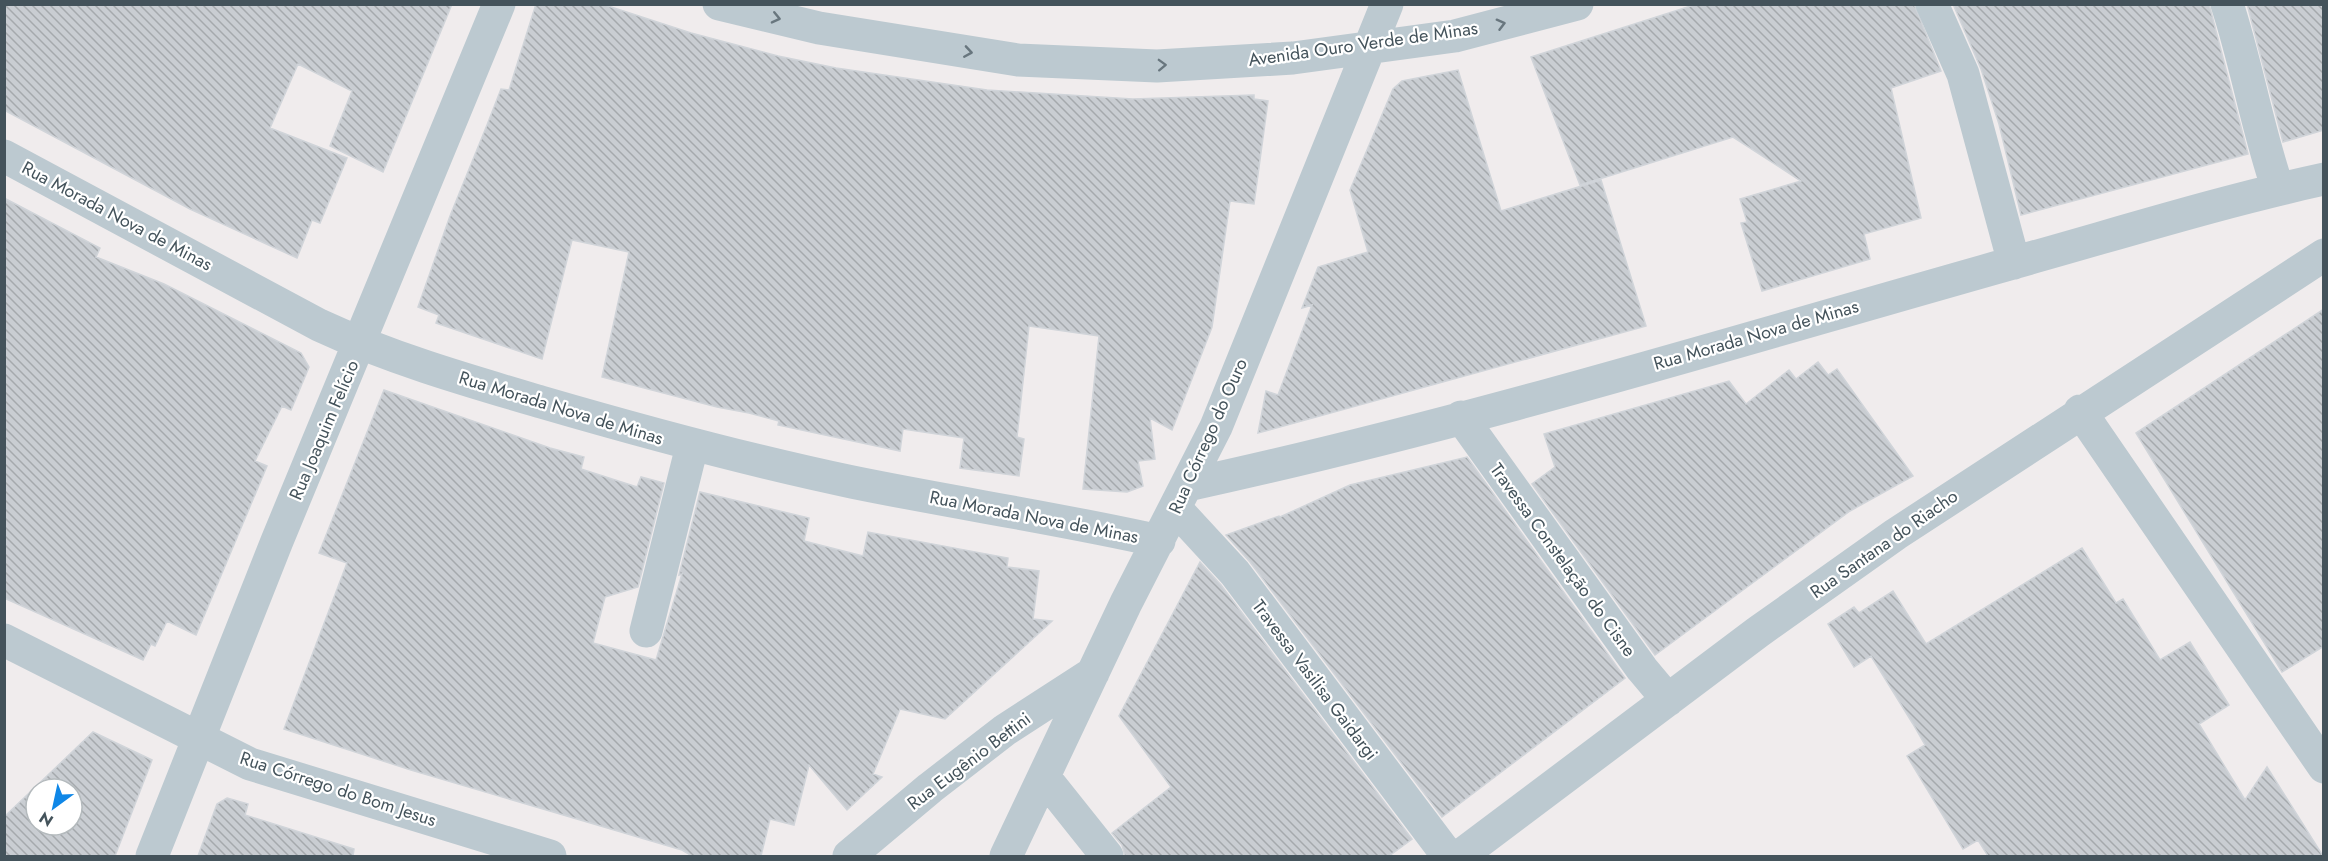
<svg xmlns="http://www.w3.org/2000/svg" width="2328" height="861" font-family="Jost,sans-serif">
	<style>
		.building { fill: url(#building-back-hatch); stroke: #d0d4d9; stroke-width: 1.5; fill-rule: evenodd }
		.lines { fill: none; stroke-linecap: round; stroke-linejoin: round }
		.minor { stroke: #bcc9d0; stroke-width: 33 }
		.oneway { stroke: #68767e }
		.labels { text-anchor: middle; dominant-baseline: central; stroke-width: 4.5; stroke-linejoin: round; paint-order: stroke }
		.street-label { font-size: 18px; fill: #44535b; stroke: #fff }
	</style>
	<defs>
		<pattern id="building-back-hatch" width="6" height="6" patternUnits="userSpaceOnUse" patternTransform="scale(1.5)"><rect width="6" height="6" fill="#c9cdd2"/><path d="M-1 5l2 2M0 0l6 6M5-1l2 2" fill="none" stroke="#a5a9ad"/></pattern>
	</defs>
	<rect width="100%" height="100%" fill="#f0eced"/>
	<!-- building -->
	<path class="building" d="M4,4h448l-69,168 -53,-26 22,-55 -54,-27 -28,64 77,30 -27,65 -8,-3 -15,38 -107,-49 -186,-99z
		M536,4h66l89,29 87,23 58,12 151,22 146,9 121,-4v4l14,2 -14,103 -24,-3 -18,126 -40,103 -22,-12 5,41 -17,2 5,25 -16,6 -44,-3 16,-153 -70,-10 -12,111 7,2 -5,37 -59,-8 4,-30 -61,-9 -3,22 -122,-26 1,-4 -30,-8 -32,-6 -115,-30 27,-125 -57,-12 -30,119 -106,-36 3,-8 -21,-8 32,-91 37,-91 14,-36 8,1z
		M1697,4h217l27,67 -50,17 30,130 -57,16 6,25 -108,32 -21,-68 6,-1 -7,-23 61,-18 -68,-44 -153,48 -49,-128z
		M1953,4h256l39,150 -227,61 -22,-91 -18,-55z
		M2247,4h77v126l-41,12z
		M1458,70l43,141 100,-31 45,146 -388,107 8,-42 12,4 34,-90 -10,3 16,-41 50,-15 -18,-62 43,-101 9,-8z
		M4,198l96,50 -4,9 68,27 137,69 8,14 -18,43 -9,-4 -27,55 12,5 -71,169 -29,-14 -12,25 -4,-2 -8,16 -139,-62z
		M2324,309v337l-42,26 -146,-239z
		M1818,362l10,13 9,-6 76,107 -63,35 -195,144 -123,-171 23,-17 -11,-33 185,-53 17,23 43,-34 7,9z
		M384,390l166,58 34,9 -3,12 56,18 4,-10 23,6 -26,104 -33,10 -12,46 63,17 26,-86 -3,1 21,-83 109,26 -5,23 59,15 5,-24 140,26 -1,9 32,4 -6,48 19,2 -107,98 -45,-10 -27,65 9,3 -35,33 -38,-45 -15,60 -24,-6 -9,37h-69l-10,-6 -271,-80 -127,-41 63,-166 -28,-10z
		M1467,457l158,221 -183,139 -192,-255 -24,-27 53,-19 1,1 70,-32z
		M2082,548l34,55 7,-4 37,61 30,-18 39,63 -30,19 46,76 22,-33 56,89h-335l-10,-16 -15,9 -56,-93 18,-11 -12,-21 -42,-68 -17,11 -26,-43 26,-17 5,6 34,-22 33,53z
		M1200,562l21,23 191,254 -23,17h-264l-3,-11 -10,-12 59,-46 -52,-71z
		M93,732l59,28 -37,96h-111v-39zM36,789h36v36h-36z
		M227,798l21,6 -3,11 109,34 -1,7h-155l19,-52z"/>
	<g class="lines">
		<!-- minor -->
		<path class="minor" d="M719,4l100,24 199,32 139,6 136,-8 162,-22 122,-32
			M1932,4l31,70 51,189
			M2227,4c20,61 30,124 51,185
			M4,156l315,169c71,33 147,55 222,77 103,30 206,58 311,80 102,21 205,36 307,59
			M2080,411l244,356
			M1461,417l181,252 26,31
			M1187,485c277,-60 549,-144 822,-221 105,-29 209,-62 315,-85
			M1176,509l59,64 213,283
			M646,631l46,-185
			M4,640l246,124 300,92
			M1044,777l63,79
			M152,856l125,-315 222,-537
			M849,856l81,-68 75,-58 88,-57
			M1006,856l120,-253 90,-176 171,-423
			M1460,856l298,-224 138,-98 428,-279"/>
	</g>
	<!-- one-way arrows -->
	<defs><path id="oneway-chevron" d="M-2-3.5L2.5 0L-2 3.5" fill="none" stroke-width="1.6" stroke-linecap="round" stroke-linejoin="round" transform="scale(1.5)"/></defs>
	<g class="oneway">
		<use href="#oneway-chevron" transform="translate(776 18) rotate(13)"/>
		<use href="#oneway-chevron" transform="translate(1501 24) rotate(-15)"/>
		<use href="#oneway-chevron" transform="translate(968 52) rotate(9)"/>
		<use href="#oneway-chevron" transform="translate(1162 65) rotate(-2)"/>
	</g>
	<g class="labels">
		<!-- street labels -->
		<g class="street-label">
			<text transform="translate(1363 44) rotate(-8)">Avenida Ouro Verde de Minas</text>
			<text transform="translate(117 216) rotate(28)">Rua Morada Nova de Minas</text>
			<text transform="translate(1756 335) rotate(-16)">Rua Morada Nova de Minas</text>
			<text transform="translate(561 408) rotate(17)">Rua Morada Nova de Minas</text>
			<text transform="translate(324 430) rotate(-67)">Rua Joaquim Felício</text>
			<text transform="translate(1208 436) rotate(-66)">Rua Córrego do Ouro</text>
			<text transform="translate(1034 517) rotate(11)">Rua Morada Nova de Minas</text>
			<text transform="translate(1884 544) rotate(-35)">Rua Santana do Riacho</text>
			<text transform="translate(1563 560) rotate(54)">Travessa Constelação do Cisne</text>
			<text transform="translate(1315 680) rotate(53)">Travessa Vasilisa Gaidargi</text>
			<text transform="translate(969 761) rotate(-37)">Rua Eugênio Bettini</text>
			<text transform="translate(338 789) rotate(18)">Rua Córrego do Bom Jesus</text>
		</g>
	</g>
	<!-- border -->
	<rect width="2328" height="861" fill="none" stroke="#44535b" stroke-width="12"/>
	<!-- north arrow -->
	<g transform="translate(54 807) rotate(213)"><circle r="28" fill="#ffffff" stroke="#b4babd" stroke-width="1.5"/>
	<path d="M0-4.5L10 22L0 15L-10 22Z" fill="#0f87e7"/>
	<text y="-9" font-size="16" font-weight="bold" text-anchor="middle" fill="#44535b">N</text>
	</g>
</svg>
